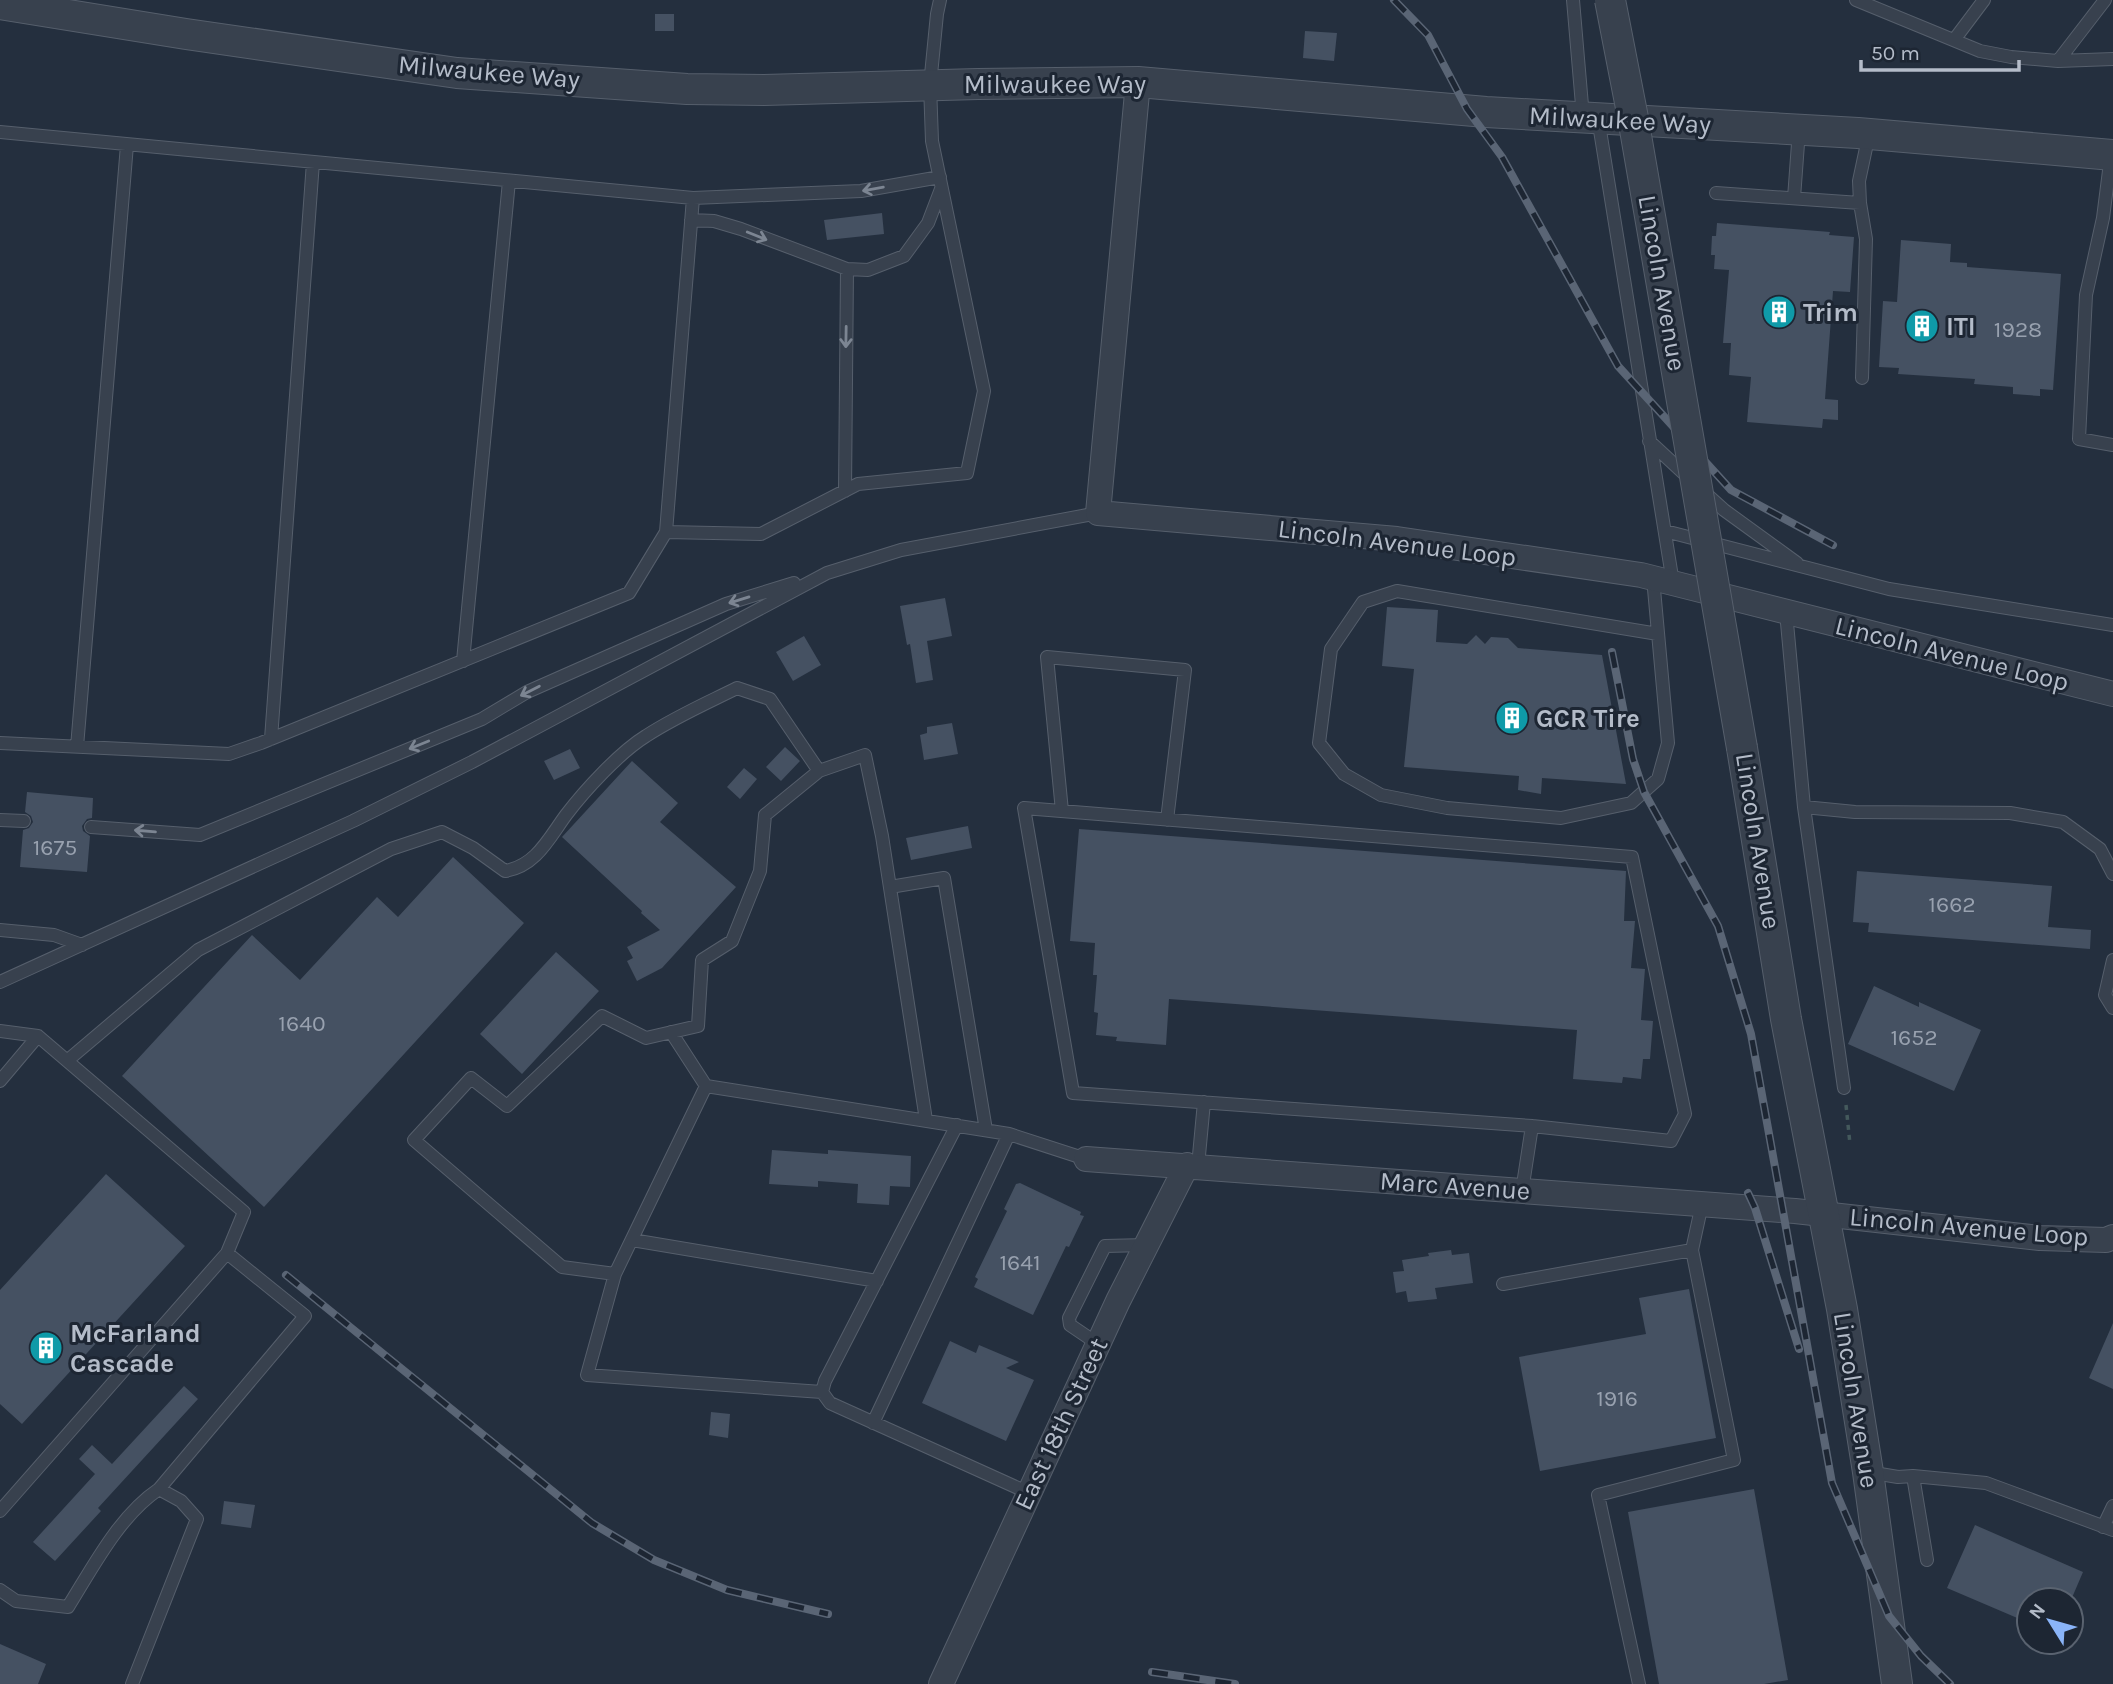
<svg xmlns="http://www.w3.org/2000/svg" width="2113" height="1684" font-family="Karla,sans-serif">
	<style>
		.building { fill: #455162 }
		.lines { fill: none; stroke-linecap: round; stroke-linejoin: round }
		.service-casing { stroke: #565f6c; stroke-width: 14 }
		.minor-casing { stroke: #565f6c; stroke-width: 26 }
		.tertiary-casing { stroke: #565f6c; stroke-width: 32 }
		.path { stroke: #44595c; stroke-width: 3.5; stroke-dasharray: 5 5; stroke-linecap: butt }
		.service { stroke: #38414e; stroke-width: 12 }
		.minor { stroke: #38414e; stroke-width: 24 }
		.tertiary { stroke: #38414e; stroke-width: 30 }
		.rail-casing { stroke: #5a6575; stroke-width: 8 }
		.rail { stroke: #1d2633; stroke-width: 5; stroke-dasharray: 16; stroke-linecap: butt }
		.tertiary-bridge-casing { stroke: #565f6c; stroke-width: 32; stroke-linecap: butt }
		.tertiary-bridge { stroke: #38414e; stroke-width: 30 }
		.oneway { stroke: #7c8592 }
		.labels { text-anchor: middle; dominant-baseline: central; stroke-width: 6; stroke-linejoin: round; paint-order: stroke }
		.number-label { font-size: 23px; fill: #98a1af }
		.street-label { font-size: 26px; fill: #b4bcc9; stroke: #1d2633 }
		.poi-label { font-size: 26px; font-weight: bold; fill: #b4bcc9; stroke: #1d2633; text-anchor: start }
	</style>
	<rect width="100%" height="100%" fill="#242f3e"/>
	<!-- building -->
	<path class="building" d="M655,14h19v17h-19z
		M1305,31l32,2 -3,28 -31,-3z
		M882,213l2,21 -57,6 -3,-20z
		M1717,223l113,9 -1,3 25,2 -4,55 -17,-1 -8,108 13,1v20l-15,-1 -1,9 -75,-6 4,-45 -22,-2 2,-32h-8l6,-73 -15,-1 1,-14h-4l1,-19h4z
		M1901,240l50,4 -1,18 17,1v4l94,7 -8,116 -13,-1v7l-27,-2v-7l-39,-3 1,-5 -77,-5 1,-6 -20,-1 4,-66 14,1z
		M945,598l7,38 -25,5 6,39 -17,3 -6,-39 -3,1 -7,-39z
		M1387,607l51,3 -2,32 31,2 9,-9 9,9 6,-7 17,1 10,10 84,7 24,129 -84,-6 -1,16 -23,-4 1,-14 -115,-9 10,-98 -32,-3z
		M804,636l17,29 -28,16 -17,-29z
		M952,723l6,31 -34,6 -4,-25 7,-2v-6z
		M785,747l15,14 -19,20 -15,-14z
		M570,749l10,19 -26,12 -10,-19z
		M632,761l46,42 -18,19 76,65 -74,81 -25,13 -10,-20 6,-3 -6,-11 33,-17 -19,-17 1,-2 -80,-74z
		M744,768l13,11 -17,20 -13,-12z
		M27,792l66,6 -1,20 -5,1 -5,7 1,5 7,5 -3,36 -67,-5 3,-37 6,-2 4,-6 -2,-6 -6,-4z
		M968,826l4,22 -61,12 -5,-22z
		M1079,829l547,42 -2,50h11l-4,47 14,1 -4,51 12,1 -3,38h-7l-2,20 -18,-2 -1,6 -49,-4 4,-49 -408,-31 -3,46 -50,-4 1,-4 -21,-2 2,-22 -4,-1 3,-37h-4l2,-32 -25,-2z
		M453,857l71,66 -260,284 -142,-131 130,-141 48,45 77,-83 21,20z
		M1857,871l195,15 -4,41 43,3 -1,19 -222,-17 1,-9 -16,-1z
		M556,952l43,39 -77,83 -42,-40z
		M1874,986l45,21v-5l62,28 -27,61 -106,-47z
		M772,1150l56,4v-4l83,6 -1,31 -20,-1 -1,19 -32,-2 1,-19 -40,-3v6l-49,-3z
		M106,1174l79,72 -163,178 -22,-20v-114z
		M1020,1183l61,29 -1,3 4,1 -15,31 -3,-1 -33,69 -59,-28 4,-8 -3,-2 32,-66 -3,-2 12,-25z
		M1451,1250l1,5 17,-2 4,30 -38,5 2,11 -29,3 -2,-11 -10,2 -3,-21 11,-1 -2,-11 27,-4 -1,-3z
		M1689,1289l27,149 -176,33 -21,-114 127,-23 -7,-36z
		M2113,1323v66l-24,-11z
		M950,1341l26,12 3,-8 40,17 -13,6 28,12 -28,61 -84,-38z
		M184,1386l14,13 -100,109 3,3 -46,50 -22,-19 62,-68 -16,-15 13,-14 20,19z
		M711,1412l19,2 -2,24 -19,-3z
		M1754,1489l34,191 -24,4h-105l-31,-172z
		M224,1501l31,4 -4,23 -30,-4z
		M1975,1525l108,47 -12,28h-42v23l-82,-35z
		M0,1644l46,20 -8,20h-38z"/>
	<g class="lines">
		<defs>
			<path id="service" d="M1573,0l10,117
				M1856,0l124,51 31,6 47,4 55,-2
				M1954,40l30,-40
				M2058,61l47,-61
				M1598,118l75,465
				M0,132l693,66 -27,334 95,2 97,-50 109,-11 17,-82 -52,-250 -2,-56 7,-71 3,-14
				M2111,155l-8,63 -17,77 -7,144 34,6
				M1716,193l144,10
				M693,198l168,-7 79,-14
				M1794,198l5,-68
				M691,220l23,1 27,8 106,40 21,1 36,-14 24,-33 13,-34
				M1862,378l4,-139 -6,-36 -1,-22 10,-47
				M1649,441l41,38
				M845,491l2,-222
				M1703,491l21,19 73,53
				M1665,531l224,58 224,36
				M1653,578l15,165 -10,36 -27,24 -70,15 -114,-10 -66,-13 -37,-21 -25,-31 12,-94 32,-47 34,-11 261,43
				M1786,612l18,195 40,281
				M463,661l46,-480
				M271,739l42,-577
				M0,743l229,11 32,-11 368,-150 37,-61
				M77,747l50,-602
				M1804,807l51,5 155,1 53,9 37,27 13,25
				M1024,808l608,49 53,257 -14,27 -139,-15 -459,-33z
				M1062,811l-15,-154 138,13 -18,150
				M0,820l24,1
				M91,827l109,8 282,-116 45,-27 199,-88 68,-21
				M890,887l54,-9 42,252
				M0,930l54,5 28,10
				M2113,960l-8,35 8,13
				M0,982l353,-161 119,-59 355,-189 74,-23 197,-37
				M0,1031l38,5
				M671,1032l35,54 303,48 77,25
				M68,1060l130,-110 193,-101 51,-17 31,16 32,23c31,-5 44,-33 61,-56 19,-25 54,-63 80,-79 29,-19 61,-33 91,-48l33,11 49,72
				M0,1081l38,-45 206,176 -17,41 -227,258
				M957,1125l-132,256 -3,11 8,11 199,90
				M1198,1166l6,-64
				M1522,1191l10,-65
				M632,1240l245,41
				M615,1274l91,-188
				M1503,1284l189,-34 10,-46
				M1098,1344l-28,-19 -1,-7 36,-72 41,-1
				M822,1392l-235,-17 28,-101 -53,-7 -148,-127 57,-62 36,28 95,-90 44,22 52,-12 4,-66 30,-19 28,-70 5,-56 54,-44 46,-16 17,81 44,284
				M873,1423l136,-289
				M1868,1472l30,5 15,-1 14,84
				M1913,1476l73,7 127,47
				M159,1489l146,-173 -78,-63
				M2103,1527l10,-21
				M0,1590l16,11 52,6c25,-40 51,-91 91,-118l22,12 16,18 -65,165
				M1639,1684l-41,-189 136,-35 -42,-210"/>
			<path id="minor" d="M1138,82l-40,431 299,26 244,36 472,119
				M1086,1159l709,52 245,27 66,2 7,-3
				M941,1684l177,-383 69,-136"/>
			<path id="tertiary" d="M0,4l186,30 271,39 230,16 77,1 214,-6 160,-2 348,30 372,21 255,22
				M1742,748l44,271 56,290 26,163 29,212"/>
		</defs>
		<!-- service casing -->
		<use href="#service" class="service-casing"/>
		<!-- minor casing -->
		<use href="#minor" class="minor-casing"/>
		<!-- tertiary casing -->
		<use href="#tertiary" class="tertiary-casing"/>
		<!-- path -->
		<path class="path" d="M1846,1105l4,39"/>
		<!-- service -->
		<use href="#service" class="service"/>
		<!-- minor -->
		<use href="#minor" class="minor"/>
		<!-- tertiary -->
		<use href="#tertiary" class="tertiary"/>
		<defs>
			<path id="rail" d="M1394,0l34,35 39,74 35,48 116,209 113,124 102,55
				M1612,652l21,107 11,33 74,134 33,108 81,449 57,133 32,40 29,28
				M1748,1193l7,15 44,141
				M286,1275l306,248 62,37 73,30 101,24
				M1152,1672l83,12"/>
		</defs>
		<!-- rail casing -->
		<use href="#rail" class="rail-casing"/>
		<!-- rail -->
		<use href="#rail" class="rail"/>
		<defs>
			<path id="tertiary-bridge" d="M1610,0l23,118 109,630"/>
		</defs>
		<!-- tertiary-bridge casing -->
		<use href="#tertiary-bridge" class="tertiary-bridge-casing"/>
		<!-- tertiary-bridge -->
		<use href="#tertiary-bridge" class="tertiary-bridge"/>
	</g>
	<!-- one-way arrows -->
	<defs><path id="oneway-shaft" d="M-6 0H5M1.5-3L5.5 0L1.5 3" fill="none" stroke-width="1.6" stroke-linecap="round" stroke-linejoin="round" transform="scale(1.75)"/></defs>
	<g class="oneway">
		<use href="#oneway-shaft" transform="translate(873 189) rotate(170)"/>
		<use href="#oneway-shaft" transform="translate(757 236) rotate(22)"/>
		<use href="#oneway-shaft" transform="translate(846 337) rotate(91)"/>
		<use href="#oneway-shaft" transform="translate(739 600) rotate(163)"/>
		<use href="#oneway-shaft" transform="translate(530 691) rotate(153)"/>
		<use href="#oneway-shaft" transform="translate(419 745) rotate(158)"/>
		<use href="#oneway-shaft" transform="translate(145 831) rotate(-175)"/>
	</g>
	<!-- icons -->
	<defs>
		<symbol id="building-disc" viewBox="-11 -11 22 22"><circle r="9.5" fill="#0f9aa8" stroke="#1d2633"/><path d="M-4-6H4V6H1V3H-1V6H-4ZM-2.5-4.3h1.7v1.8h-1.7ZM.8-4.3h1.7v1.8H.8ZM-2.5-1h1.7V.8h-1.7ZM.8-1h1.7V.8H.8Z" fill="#fff"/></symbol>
	</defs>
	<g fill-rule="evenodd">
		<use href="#building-disc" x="1760" y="293" width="38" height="38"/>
		<use href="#building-disc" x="1903" y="307" width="38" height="38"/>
		<use href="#building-disc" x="1493" y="699" width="38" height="38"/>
		<use href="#building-disc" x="27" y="1329" width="38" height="38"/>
	</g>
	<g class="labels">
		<!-- number labels -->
		<g class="number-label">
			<text x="2018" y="329">1928</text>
			<text x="55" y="847">1675</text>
			<text x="1952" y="904">1662</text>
			<text x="302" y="1023">1640</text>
			<text x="1914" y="1037">1652</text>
			<text x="1020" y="1262">1641</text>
			<text x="1617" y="1398">1916</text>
		</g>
		<!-- street labels -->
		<g class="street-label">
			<text transform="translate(489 72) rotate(5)">Milwaukee Way</text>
			<text x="1055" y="84">Milwaukee Way</text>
			<text transform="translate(1620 120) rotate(3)">Milwaukee Way</text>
			<text transform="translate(1662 283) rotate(80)">Lincoln Avenue</text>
			<text transform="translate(1397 543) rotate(7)">Lincoln Avenue Loop</text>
			<text transform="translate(1952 654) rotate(14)">Lincoln Avenue Loop</text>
			<text transform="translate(1758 841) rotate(81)">Lincoln Avenue</text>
			<text transform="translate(1455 1186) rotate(4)">Marc Avenue</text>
			<text transform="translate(1969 1227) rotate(5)">Lincoln Avenue Loop</text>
			<text transform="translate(1856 1400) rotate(81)">Lincoln Avenue</text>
			<text transform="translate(1061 1424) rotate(-65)">East 18th Street</text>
		</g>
		<!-- poi labels -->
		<g class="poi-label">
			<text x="1803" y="312">Trim</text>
			<text x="1946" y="326">ITI</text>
			<text x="1536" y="718">GCR Tire</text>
			<text x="70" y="1333">McFarland<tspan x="70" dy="30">Cascade</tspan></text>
		</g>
	</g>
	<!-- north arrow -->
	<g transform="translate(2050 1621) rotate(307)"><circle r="33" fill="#1d2633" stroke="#59626f" stroke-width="2"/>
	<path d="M0-5L12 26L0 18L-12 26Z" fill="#8ab4f8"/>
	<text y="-10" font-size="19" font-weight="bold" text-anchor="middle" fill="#b4bcc9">N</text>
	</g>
	<!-- scale -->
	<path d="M1861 60v10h158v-10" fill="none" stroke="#b4bcc9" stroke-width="3.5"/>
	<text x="1871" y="60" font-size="21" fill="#b4bcc9" stroke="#1d2633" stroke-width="5" paint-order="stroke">50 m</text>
</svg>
